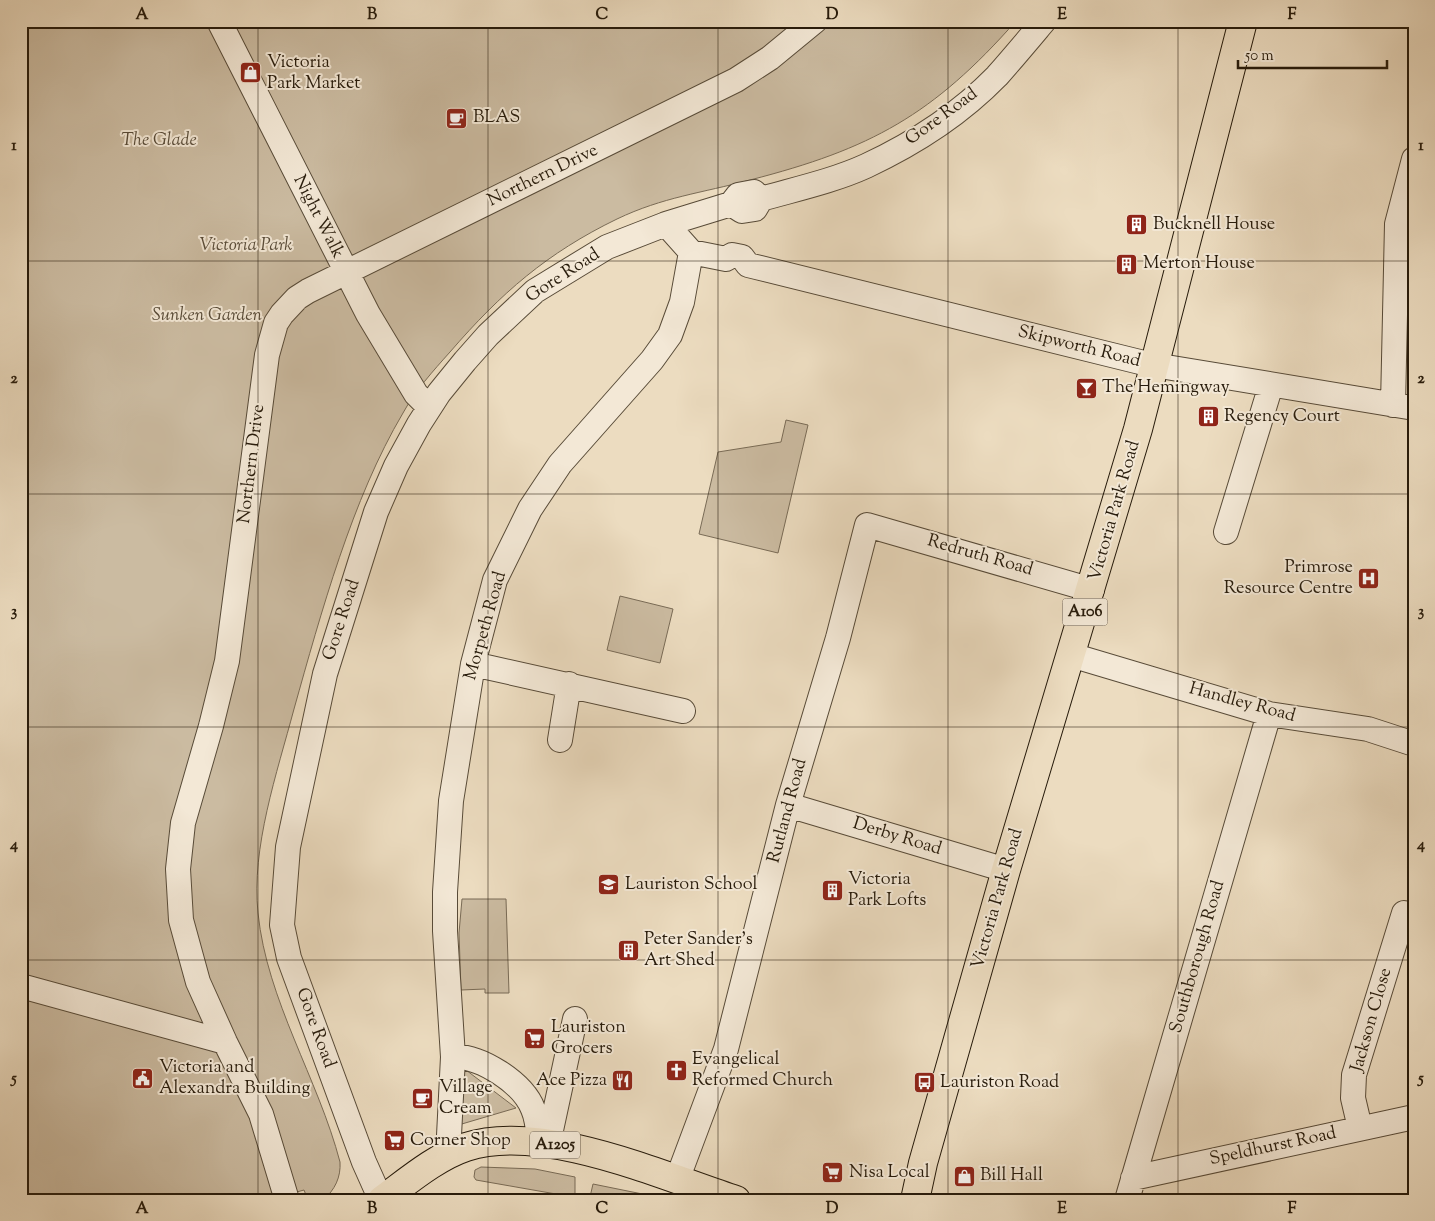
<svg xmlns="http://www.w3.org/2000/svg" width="1435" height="1221" font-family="'Sorts Mill Goudy',serif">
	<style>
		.green { fill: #cbbba1; stroke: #796b56 }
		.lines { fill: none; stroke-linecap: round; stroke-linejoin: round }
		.street-casing { stroke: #584b38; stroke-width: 26 }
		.primary-casing { stroke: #271b0b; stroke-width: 30 }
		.street { stroke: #f3e8d6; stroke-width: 24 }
		.primary { stroke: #ecdcc0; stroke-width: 28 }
		.grid { fill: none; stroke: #271b0b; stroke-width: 1; stroke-opacity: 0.55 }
		.labels { text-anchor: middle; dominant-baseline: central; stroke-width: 4; stroke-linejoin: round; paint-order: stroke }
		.shield { fill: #f3e8d6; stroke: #645848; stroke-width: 1 }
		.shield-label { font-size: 16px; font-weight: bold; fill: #271b0b }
		.poi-label { font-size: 18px; fill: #271b0b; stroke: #f3e8d6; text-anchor: start }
		.street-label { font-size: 18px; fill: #271b0b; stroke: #f3e8d6 }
		.park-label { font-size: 18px; font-style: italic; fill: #584b38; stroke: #f3e8d6 }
		.neatline { fill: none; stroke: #271b0b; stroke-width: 2 }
		.grid-label { font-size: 16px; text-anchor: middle; font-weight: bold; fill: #271b0b }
	</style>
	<rect width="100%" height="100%" fill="#ecdcc0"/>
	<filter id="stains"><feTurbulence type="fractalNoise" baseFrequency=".004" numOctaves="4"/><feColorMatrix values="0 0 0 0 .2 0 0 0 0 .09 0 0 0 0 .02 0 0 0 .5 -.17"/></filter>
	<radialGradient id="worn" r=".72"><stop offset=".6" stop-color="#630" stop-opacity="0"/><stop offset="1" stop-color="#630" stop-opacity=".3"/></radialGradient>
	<!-- green -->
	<path class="green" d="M21,21h995c-83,94 -145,128 -266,159 -48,13 -87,17 -133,39 -70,34 -116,74 -167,133 -17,19 -35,39 -47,61 -51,86 -82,200 -109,296 -17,64 -43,139 -36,204 9,88 60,165 82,249 1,15 -5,28 -17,38h-15l-4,-10 -37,10h-246z
		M786,420l22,5 -30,128 -79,-19 19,-82 63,-10z
		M620,596l53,13 -13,54 -53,-13z
		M462,899h44l3,94h-24v-4l-24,1 -2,-57z
		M462,1067l54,41 -61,18z
		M481,1167l54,2 40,8v17l-2,3 -97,-17 -2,-3 1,-7z
		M593,1184l79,16h-65l-17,-3z"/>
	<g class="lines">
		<defs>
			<path id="street" d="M219,21l149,293 48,80 13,13
				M731,204l11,7 13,-2 6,-10c35,-10 72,-18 105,-33 47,-22 95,-53 131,-90 16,-18 31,-36 47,-55
				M666,224l25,28 35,7 6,-4 10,2 6,8 400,99 266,44
				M1393,405l4,-181 17,-65
				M1226,532l45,-147
				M1071,655l198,59 99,15 46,15
				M473,664l210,47
				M560,740l9,-56
				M788,805l218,65
				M21,986l204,56
				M453,1057c27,-2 70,26 80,52 5,11 5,23 6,34
				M1360,1128l-7,-30 1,-23 50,-162
				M548,1144l27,-125
				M448,1155l5,-98 -8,-126v-39l6,-91 22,-137 22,-84 35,-71 30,-45 92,-104 18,-25 12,-33 9,-50
				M1133,1178l281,-61
				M677,1180l49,-131 62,-244 50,-167 29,-113 225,65
				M287,1200l-26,-86 -36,-72 -27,-60 -17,-62 -3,-51 5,-46 28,-97 16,-65 40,-306 9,-32 6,-9 15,-16 11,-7 428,-211 34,-22 45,-37
				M381,1200l-17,-38 -75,-204 -7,-33 6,-78 37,-173 51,-162 20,-46 23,-42 20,-31 26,-32 23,-26 47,-44 72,-44 59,-23 65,-20 7,-9 16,-3 7,7
				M1127,1200l142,-486"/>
			<path id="primary" d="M382,1200c26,-19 54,-43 84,-53 77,-25 196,29 270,53
				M915,1200l8,-37 83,-293 132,-441 105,-408"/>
		</defs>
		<!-- street casing -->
		<use href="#street" class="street-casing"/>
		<!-- primary casing -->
		<use href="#primary" class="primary-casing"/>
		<!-- street -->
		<use href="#street" class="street"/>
		<!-- primary -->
		<use href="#primary" class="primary"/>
	</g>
	<!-- grid -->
	<path class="grid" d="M258,21v1179M488,21v1179M718,21v1179M948,21v1179M1178,21v1179M21,261h1393M21,494h1393M21,727h1393M21,960h1393"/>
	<!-- icons -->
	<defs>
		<symbol id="shop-square" viewBox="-11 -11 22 22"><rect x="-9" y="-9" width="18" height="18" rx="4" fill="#8f2418" stroke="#f3e8d6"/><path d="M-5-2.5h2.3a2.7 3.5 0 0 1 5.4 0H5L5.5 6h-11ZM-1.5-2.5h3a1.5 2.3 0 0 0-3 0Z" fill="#fff"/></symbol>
		<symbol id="cafe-square" viewBox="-11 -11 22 22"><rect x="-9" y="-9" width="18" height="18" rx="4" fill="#8f2418" stroke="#f3e8d6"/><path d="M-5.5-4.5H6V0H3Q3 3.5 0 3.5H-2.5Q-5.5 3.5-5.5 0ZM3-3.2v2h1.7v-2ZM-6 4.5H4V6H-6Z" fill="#fff"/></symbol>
		<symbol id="building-square" viewBox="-11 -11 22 22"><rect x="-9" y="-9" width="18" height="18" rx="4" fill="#8f2418" stroke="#f3e8d6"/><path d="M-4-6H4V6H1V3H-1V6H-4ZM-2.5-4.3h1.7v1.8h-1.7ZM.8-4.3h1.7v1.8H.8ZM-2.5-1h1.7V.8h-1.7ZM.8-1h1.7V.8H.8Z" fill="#fff"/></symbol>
		<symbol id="bar-square" viewBox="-11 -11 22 22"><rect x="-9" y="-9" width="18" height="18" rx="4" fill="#8f2418" stroke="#f3e8d6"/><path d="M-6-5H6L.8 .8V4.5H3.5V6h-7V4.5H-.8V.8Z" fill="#fff"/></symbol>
		<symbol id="hospital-square" viewBox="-11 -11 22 22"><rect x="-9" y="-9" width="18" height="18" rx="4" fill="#8f2418" stroke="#f3e8d6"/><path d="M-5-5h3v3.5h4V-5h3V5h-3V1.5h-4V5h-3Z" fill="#fff"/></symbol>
		<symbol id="school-square" viewBox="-11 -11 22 22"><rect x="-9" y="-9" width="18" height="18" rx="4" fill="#8f2418" stroke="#f3e8d6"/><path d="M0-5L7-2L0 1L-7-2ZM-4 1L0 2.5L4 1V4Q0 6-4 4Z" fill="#fff"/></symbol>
		<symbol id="supermarket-square" viewBox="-11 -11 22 22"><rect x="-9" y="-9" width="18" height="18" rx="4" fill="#8f2418" stroke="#f3e8d6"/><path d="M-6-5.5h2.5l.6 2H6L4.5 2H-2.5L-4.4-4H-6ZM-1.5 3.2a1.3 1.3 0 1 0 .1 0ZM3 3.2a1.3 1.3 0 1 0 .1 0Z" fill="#fff"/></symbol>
		<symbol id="church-square" viewBox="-11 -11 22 22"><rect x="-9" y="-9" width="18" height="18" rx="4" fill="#8f2418" stroke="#f3e8d6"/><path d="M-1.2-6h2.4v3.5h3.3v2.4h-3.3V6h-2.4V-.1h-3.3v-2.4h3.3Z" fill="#fff"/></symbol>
		<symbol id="civic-square" viewBox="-11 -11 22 22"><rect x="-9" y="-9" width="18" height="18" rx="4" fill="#8f2418" stroke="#f3e8d6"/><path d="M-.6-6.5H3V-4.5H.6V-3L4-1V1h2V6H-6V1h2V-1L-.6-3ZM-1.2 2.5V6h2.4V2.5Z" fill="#fff"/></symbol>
		<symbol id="restaurant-square" viewBox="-11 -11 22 22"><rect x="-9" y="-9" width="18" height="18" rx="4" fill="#8f2418" stroke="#f3e8d6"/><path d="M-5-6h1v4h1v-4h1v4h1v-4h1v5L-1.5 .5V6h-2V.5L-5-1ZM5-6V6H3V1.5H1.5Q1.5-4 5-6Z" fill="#fff"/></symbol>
		<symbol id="bus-square" viewBox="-11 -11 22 22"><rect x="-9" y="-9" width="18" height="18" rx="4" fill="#8f2418" stroke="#f3e8d6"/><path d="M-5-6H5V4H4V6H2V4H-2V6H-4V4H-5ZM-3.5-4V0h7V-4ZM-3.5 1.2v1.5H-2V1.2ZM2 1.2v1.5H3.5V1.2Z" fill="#fff"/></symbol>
	</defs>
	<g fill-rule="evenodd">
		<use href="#shop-square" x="238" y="60" width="25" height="25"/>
		<use href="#cafe-square" x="444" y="106" width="25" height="25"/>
		<use href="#building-square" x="1124" y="212" width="25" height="25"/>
		<use href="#building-square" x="1114" y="252" width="25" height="25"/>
		<use href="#bar-square" x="1074" y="376" width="25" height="25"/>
		<use href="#building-square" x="1196" y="404" width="25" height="25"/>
		<use href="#hospital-square" x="1356" y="566" width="25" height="25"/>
		<use href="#school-square" x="596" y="872" width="25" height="25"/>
		<use href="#building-square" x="820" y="878" width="25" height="25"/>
		<use href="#building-square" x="616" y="938" width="25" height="25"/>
		<use href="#supermarket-square" x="522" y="1026" width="25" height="25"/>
		<use href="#church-square" x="664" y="1058" width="25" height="25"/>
		<use href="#civic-square" x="130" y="1066" width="25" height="25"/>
		<use href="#restaurant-square" x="610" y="1068" width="25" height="25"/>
		<use href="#bus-square" x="912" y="1070" width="25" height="25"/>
		<use href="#cafe-square" x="410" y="1086" width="25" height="25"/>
		<use href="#supermarket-square" x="382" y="1128" width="25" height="25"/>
		<use href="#supermarket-square" x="820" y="1160" width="25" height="25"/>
		<use href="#shop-square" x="952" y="1164" width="25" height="25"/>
	</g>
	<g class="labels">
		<!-- shield labels -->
		<g class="shield">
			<rect x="1062.5" y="598.5" width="45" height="27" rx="4"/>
			<rect x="530" y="1131.5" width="50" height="27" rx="4"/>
		</g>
		<g class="shield-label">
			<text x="1085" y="612">A106</text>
			<text x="555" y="1145">A1205</text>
		</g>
		<!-- poi labels -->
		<g class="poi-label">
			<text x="267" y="63">Victoria<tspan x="267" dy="21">Park Market</tspan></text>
			<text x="473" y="118">BLAS</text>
			<text x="1153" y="225">Bucknell House</text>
			<text x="1143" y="264">Merton House</text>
			<text x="1102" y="388">The Hemingway</text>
			<text x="1224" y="417">Regency Court</text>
			<text x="1353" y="568" text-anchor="end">Primrose<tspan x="1353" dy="21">Resource Centre</tspan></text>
			<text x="848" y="880">Victoria<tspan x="848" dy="21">Park Lofts</tspan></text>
			<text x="625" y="885">Lauriston School</text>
			<text x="644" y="940">Peter Sander's<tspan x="644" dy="21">Art Shed</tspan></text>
			<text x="551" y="1028">Lauriston<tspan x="551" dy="21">Grocers</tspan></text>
			<text x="692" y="1060">Evangelical<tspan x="692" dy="21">Reformed Church</tspan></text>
			<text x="159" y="1068">Victoria and<tspan x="159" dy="21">Alexandra Building</tspan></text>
			<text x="607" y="1081" text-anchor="end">Ace Pizza</text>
			<text x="940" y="1083">Lauriston Road</text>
			<text x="439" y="1088">Village<tspan x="439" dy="21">Cream</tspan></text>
			<text x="410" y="1141">Corner Shop</text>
			<text x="849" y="1173">Nisa Local</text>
			<text x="980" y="1176">Bill Hall</text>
		</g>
		<!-- street labels -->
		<g class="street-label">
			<text transform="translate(942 117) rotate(-36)">Gore Road</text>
			<text transform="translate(543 176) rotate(-26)">Northern Drive</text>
			<text transform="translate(318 217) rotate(63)">Night Walk</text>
			<text transform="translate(563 276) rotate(-33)">Gore Road</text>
			<text transform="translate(1079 347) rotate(14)">Skipworth Road</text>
			<text transform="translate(252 464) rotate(-83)">Northern Drive</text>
			<text transform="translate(1115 511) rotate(-74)">Victoria Park Road</text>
			<text transform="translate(980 556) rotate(16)">Redruth Road</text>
			<text transform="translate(342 620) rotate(-72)">Gore Road</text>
			<text transform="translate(486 626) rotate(-74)">Morpeth Road</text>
			<text transform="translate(1242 703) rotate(15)">Handley Road</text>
			<text transform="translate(788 811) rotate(-75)">Rutland Road</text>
			<text transform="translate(897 837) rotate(17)">Derby Road</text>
			<text transform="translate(998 899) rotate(-74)">Victoria Park Road</text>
			<text transform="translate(1198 957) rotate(-74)">Southborough Road</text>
			<text transform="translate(1372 1020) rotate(-74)">Jackson Close</text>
			<text transform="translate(315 1028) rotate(70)">Gore Road</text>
			<text transform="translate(1273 1147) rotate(-12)">Speldhurst Road</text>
		</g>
		<!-- park labels -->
		<g class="park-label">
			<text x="159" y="141">The Glade</text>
			<text x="246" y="246">Victoria Park</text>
			<text x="207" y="316">Sunken Garden</text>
		</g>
	</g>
	<!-- margin -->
	<rect width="1435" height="1221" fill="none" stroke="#ecdcc0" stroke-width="55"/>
	<!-- scale -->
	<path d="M1238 60v8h149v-8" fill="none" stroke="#271b0b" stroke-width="2.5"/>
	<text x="1245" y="60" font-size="15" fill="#271b0b" stroke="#f3e8d6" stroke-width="4" paint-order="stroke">50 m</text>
	<rect x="28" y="28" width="1380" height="1166" class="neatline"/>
	<g class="grid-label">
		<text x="142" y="19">A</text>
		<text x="372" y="19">B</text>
		<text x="602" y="19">C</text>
		<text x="832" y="19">D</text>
		<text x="1062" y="19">E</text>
		<text x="1292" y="19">F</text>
		<text x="14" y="150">1</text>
		<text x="1421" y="150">1</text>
		<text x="14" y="383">2</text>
		<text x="1421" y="383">2</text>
		<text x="14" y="616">3</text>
		<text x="1421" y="616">3</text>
		<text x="14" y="849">4</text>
		<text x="1421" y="849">4</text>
		<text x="14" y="1083">5</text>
		<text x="1421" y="1083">5</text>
		<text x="142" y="1213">A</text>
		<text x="372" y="1213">B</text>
		<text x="602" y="1213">C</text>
		<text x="832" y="1213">D</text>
		<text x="1062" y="1213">E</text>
		<text x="1292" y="1213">F</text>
	</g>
	<rect width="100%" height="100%" filter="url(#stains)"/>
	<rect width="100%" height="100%" fill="url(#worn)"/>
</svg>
